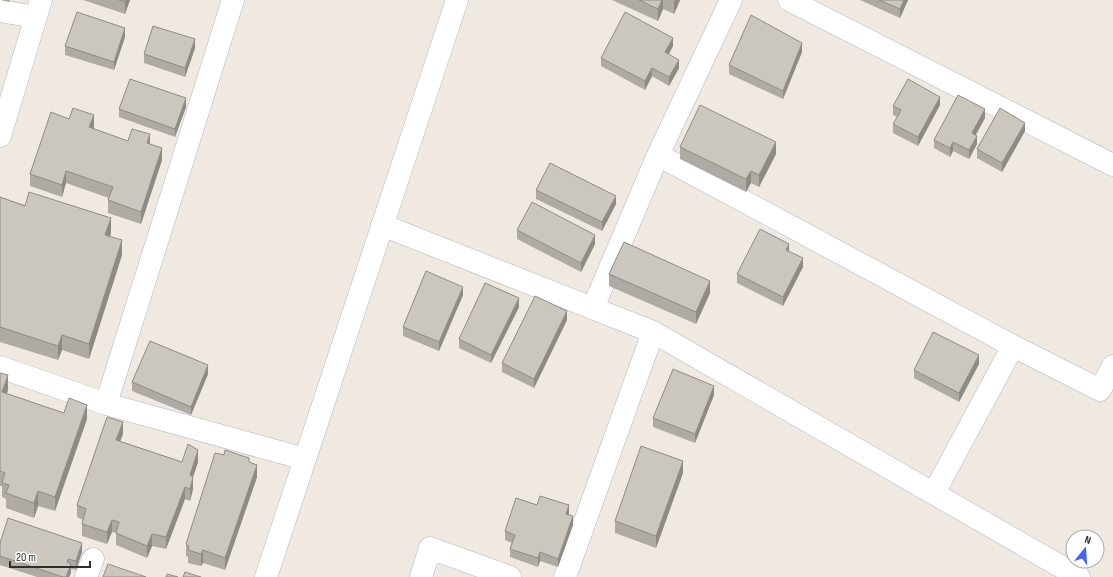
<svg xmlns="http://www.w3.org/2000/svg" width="1113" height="577" font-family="'Sofia Sans Condensed',sans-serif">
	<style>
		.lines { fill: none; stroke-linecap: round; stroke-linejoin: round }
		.minor-casing { stroke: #b4b7c1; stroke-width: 23 }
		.minor { stroke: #fff; stroke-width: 22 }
		.wall { fill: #afaba4 }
		.shaded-wall { fill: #8e8b86 }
		.building { fill: #cbc7bf; stroke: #8e8b86 }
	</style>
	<rect width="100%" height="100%" fill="#efe9e1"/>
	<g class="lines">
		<defs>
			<path id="minor" d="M789,0l324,165
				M0,11l36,6
				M0,136l41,-136
				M658,155l355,191 87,44 13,-24
				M382,225l271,107 426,245
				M593,308l65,-153 73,-155
				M0,367l106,37 199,55
				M106,404l127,-404
				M934,493l79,-147
				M86,577l7,-18
				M266,577l191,-577
				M421,577l9,-29 80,29
				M565,577l88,-245"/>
		</defs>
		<!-- minor casing -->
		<use href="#minor" class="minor-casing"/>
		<!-- minor -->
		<use href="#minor" class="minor"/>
	</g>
	<!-- wall -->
	<path class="wall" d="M1,0h9l-1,2z
		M83,0h47l-5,14z
		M612,0h68l-6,14 -11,-5 -5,12z
		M860,0h48l-8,18z
		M125,37l-11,33 -49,-15v-9z
		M673,46l-4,8 10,14 -10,18 -17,-10 -7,14 -44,-24v-8z
		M195,48l-10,29 -41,-14v-9z
		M802,52l-19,47 -54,-25v-9z
		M940,105l-22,41 -25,-13v-9l4,-7 -4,-2v-9z
		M186,107l-11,30 -56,-20v-8z
		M985,118l-9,17 1,9 -8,15 -16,-8 -3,6 -16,-9v-8z
		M94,127l-1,2 35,12 22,3 12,16 -21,64 -33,-11v-13l1,-2 -43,-15 -4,14 -32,-11v-12z
		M1025,131l-23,41 -25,-14v-9z
		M680,147l96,7 -17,33 -8,-4 -5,9 -66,-33z
		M536,190l80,14 -14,27 -66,-32z
		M0,197l111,36 -1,3 12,19 -33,104 -27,-9 -4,10 -58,-18z
		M517,230l78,14 -14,28 -64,-33z
		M789,251l14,16 -20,39 -46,-23v-9z
		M609,274l101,19 -14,31 -87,-38z
		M463,295l-24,56 -36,-15v-9z
		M519,307l-28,56 -32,-15v-9z
		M567,320l-33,68 -32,-16v-9z
		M979,364l-20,38 -45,-24v-8z
		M0,373l8,17 -1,4 57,19 23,6 -32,92 -17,-5 -4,12 -28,-10v-9l-4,-2v-11h-2z
		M208,374l-17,41 -59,-24v-9z
		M714,395l-19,48 -42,-16v-9z
		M123,434l-3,7 62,21h16l-5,15v12l-3,12 -5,-2 -19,50 -14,-3 -5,12 -31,-13v-12l-4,-1 -5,12 -25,-8v-12l1,-4 -6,-3v-12z
		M249,462l8,15 -32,93 -22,-7 -2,3 -13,-3v-6l-2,-1v-12z
		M683,473l-27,75 -41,-15v-12z
		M537,505l32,9v1l4,10 -15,42 -18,-6 -2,6 -28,-10v-8l2,-6 -7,-3v-9z
		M0,543l82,9 -6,18 -5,-1v4l-2,4h-32l-37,-12z"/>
	<!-- shaded-wall -->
	<path class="shaded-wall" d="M126,0h4l-5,14v-12z
		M662,0h1v9l-5,12v-12z
		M675,0h5l-6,14v-12z
		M904,0h4l-8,18v-9z
		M125,28v9l-11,33v-8z
		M673,38v8l-8,15v-9z
		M195,39v9l-10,29v-9z
		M802,43v9l-19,47v-8z
		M679,60v8l-10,18v-9z
		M652,68v8l-7,14v-9z
		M940,97v8l-22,41v-9z
		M186,98v9l-11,30v-8z
		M985,109v9l-13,23v-8z
		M94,115v12l-5,13v-13z
		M1025,123v8l-23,41v-9z
		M150,134v13l-3,-4z
		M977,136v8l-8,15v-9z
		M776,142v12l-17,33v-12z
		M953,142v9l-3,6v-9z
		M162,148v12l-21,64v-12z
		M66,171v12l-4,14v-12z
		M751,171v12l-5,9v-13z
		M616,196v8l-14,27v-9z
		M111,218v15l-6,17v-15z
		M595,235v9l-14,28v-9z
		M122,240v15l-33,104v-15z
		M789,244v9l-3,-3z
		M803,258v9l-20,39v-9z
		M710,281v12l-14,31v-12z
		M463,287v8l-24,56v-9z
		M519,298v9l-28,56v-8z
		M567,311v9l-33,68v-9z
		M62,335v15l-4,10v-14z
		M979,355v9l-20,38v-9z
		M208,365v9l-17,41v-8z
		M8,375v15l-6,17v-15z
		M714,386v9l-19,48v-9z
		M87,405v14l-32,92v-14z
		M123,422v12l-7,18v-12z
		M198,450v12l-5,15v12l-3,12v-26z
		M683,461v12l-27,75v-12z
		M257,465v12l-32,93v-12z
		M185,487v12l-19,50v-12z
		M38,491v15l-4,12v-15z
		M569,505v9l-3,9v-9z
		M573,516v9l-15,42v-8z
		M112,520v12l-5,12v-12z
		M152,534v12l-5,12v-12z
		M82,543v9l-6,18v-9z
		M203,550v13l-2,3v-12z
		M540,552v9l-2,6v-9z
		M71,564v9l-2,4h-3z"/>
	<!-- building -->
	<path class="building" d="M119,0h7l-1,2z
		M639,0h23l-4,9z
		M879,0h25l-4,9z
		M77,12l48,16 -11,34 -49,-16z
		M625,12l48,26 -8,14 14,8 -10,17 -17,-9 -7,13 -44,-23z
		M751,15l51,28 -19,48 -54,-26z
		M153,26l42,13 -10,29 -41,-14z
		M130,79l56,19 -11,31 -56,-20z
		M908,79l32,18 -22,40 -25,-13 8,-14 -8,-4z
		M958,95l27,14 -13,24 5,3 -8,14 -16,-8 -3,6 -16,-8z
		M700,105l76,37 -17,33 -8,-4 -5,8 -66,-32z
		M73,108l21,7 -5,12 39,14 4,-12 18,5 -3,9 15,5 -21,64 -33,-12 5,-13 -47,-16 -4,14 -32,-11 21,-62 18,7z
		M1000,108l25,15 -23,40 -25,-14z
		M550,163l66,33 -14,26 -66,-32z
		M29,192l82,26 -6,17 17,5 -33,104 -27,-9 -4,11 -58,-19v-130l25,9z
		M532,202l63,33 -14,28 -64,-33z
		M760,229l29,15 -3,6 17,8 -20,39 -46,-23z
		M624,242l86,39 -14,31 -87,-38z
		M426,271l37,16 -24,55 -36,-15z
		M485,283l34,15 -28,57 -32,-16z
		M535,296l32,15 -33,68 -32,-16z
		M933,332l46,23 -20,38 -45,-23z
		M150,341l58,24 -17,42 -59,-25z
		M673,369l41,17 -19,48 -42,-16z
		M0,373l8,2 -6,17 62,21 5,-15 18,7 -32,92 -17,-6 -4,12 -28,-10 3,-8 -7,-2 3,-10 -5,-2z
		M107,417l16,5 -7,18 66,22 6,-18 10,6 -8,25 3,2 -3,12 -5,-2 -19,50 -14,-3 -5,12 -31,-13 3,-11 -7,-2 -5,12 -25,-8 4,-15 -9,-4z
		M641,446l42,15 -27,75 -41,-15z
		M225,450l24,8v4l8,3 -32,93 -22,-8 -2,4 -13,-4 1,-4 -3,-2 29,-91 9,2z
		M540,496l29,9 -3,9 7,2 -15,43 -18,-7 -2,6 -28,-9 5,-14 -10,-4 11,-33 21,7z
		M8,518l74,25 -6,18 -8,-2 -1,3 4,2 -5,13h-3l-63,-21v-13z
		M108,564l38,13h-43z
		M185,572l16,5h-18z
		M167,574l11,3h-12z"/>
	<!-- north arrow -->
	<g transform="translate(1085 549) rotate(17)"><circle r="19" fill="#ffffff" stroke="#ababab"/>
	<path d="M0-3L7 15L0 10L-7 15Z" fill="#4264fb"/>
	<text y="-6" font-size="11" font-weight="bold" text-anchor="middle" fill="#2e2e2e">N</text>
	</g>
	<!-- scale -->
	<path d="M10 561v6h80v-6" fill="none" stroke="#2e2e2e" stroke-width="2"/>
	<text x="16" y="561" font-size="12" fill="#2e2e2e" stroke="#ffffff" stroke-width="3" paint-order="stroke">20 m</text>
</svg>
